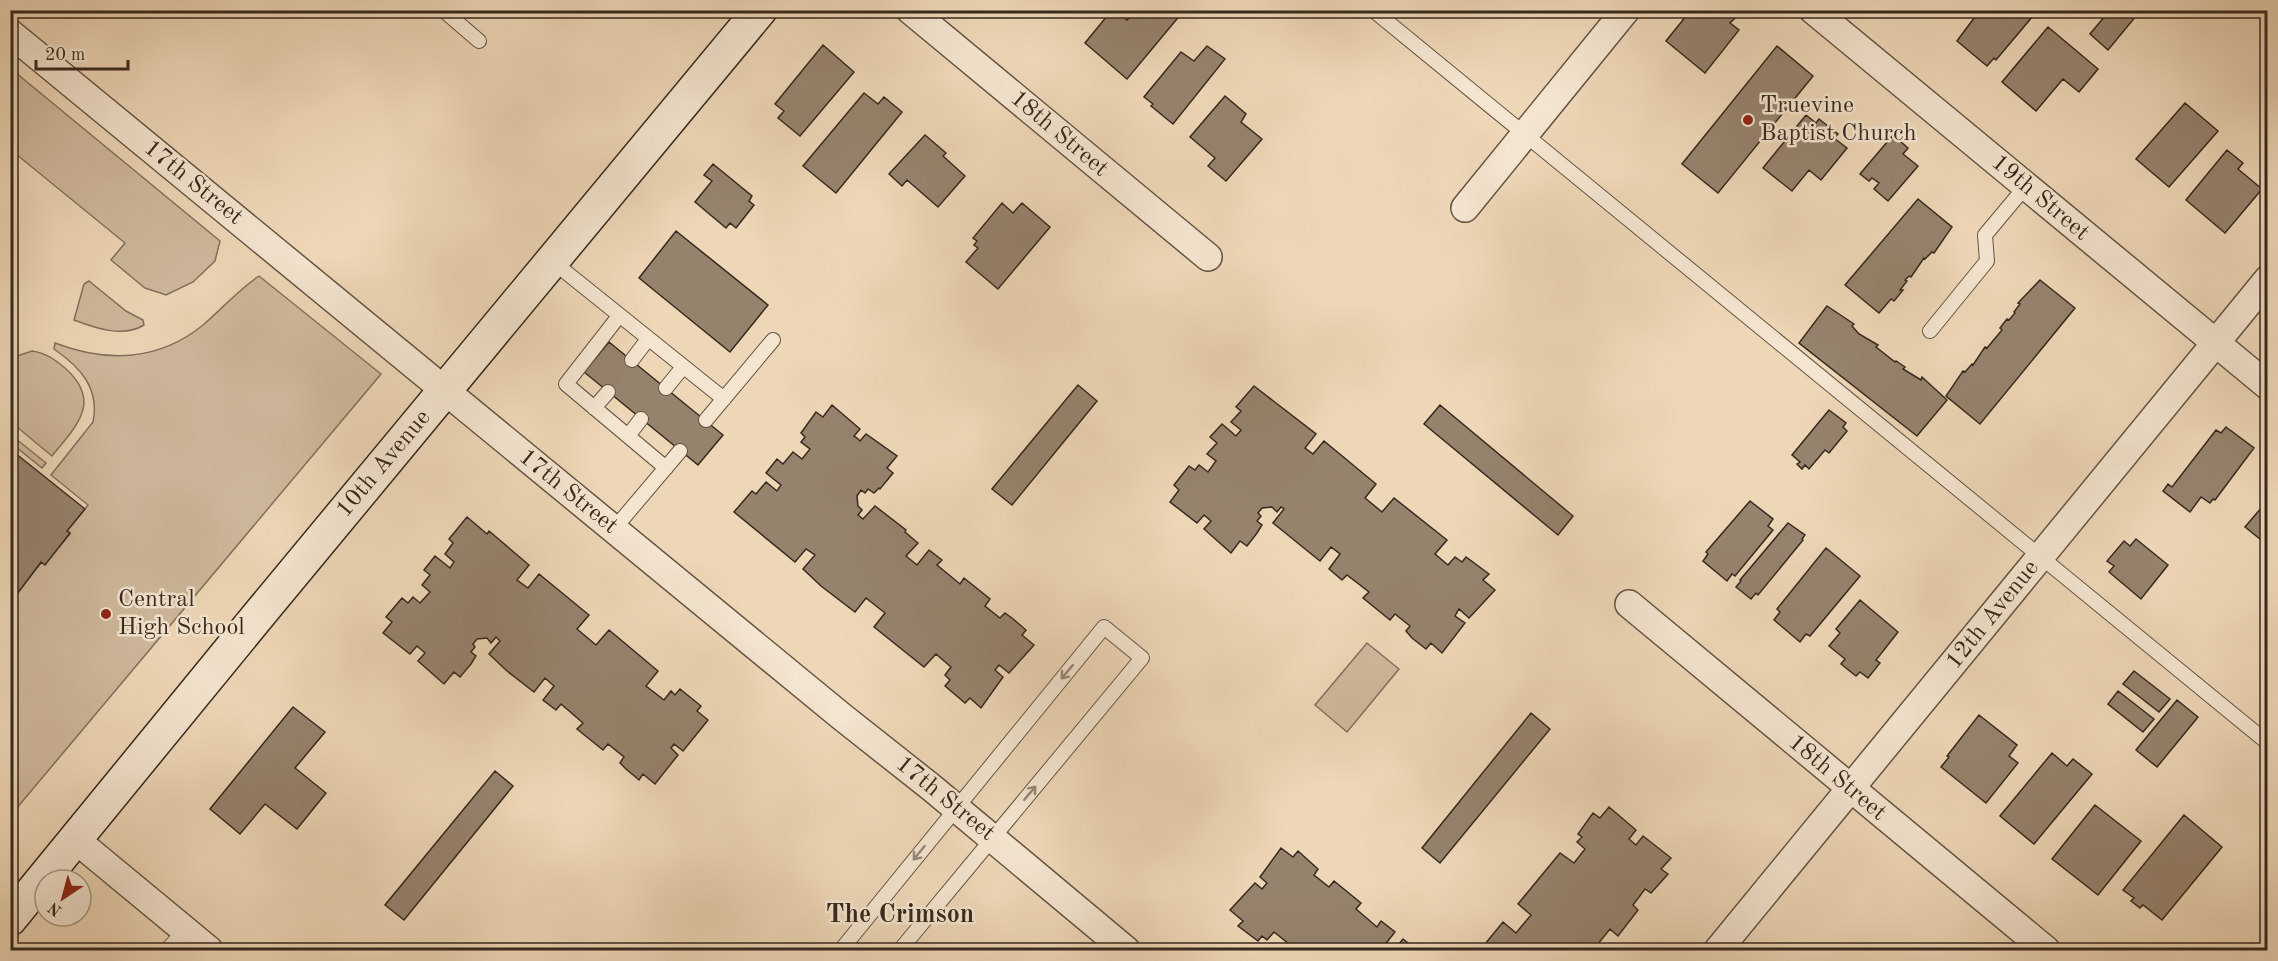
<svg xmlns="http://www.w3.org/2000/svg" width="2278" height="961" font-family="'Old Standard TT',serif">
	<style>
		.green { fill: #cfb99d; stroke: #83715e; stroke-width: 1.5 }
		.building { fill: #96836e; stroke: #37291e; stroke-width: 1.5 }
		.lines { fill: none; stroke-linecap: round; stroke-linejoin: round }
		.service-casing { stroke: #655444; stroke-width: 16 }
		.minor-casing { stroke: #655444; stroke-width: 30 }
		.secondary-casing { stroke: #37291e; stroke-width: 36 }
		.service { stroke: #f4e5d0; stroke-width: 14 }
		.minor { stroke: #f4e5d0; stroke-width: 27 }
		.secondary { stroke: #f4e5d0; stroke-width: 33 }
		.oneway { stroke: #968777 }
		.poi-dot { fill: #8f2418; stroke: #f4e5d0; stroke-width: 2 }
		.labels { text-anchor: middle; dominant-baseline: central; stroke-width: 5; stroke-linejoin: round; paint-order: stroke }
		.poi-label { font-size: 24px; fill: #37291e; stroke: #f4e5d0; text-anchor: start }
		.street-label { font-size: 24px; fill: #37291e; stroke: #f4e5d0 }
		.neighbourhood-label { font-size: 26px; font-weight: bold; fill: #37291e; stroke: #f4e5d0 }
	</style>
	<rect width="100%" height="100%" fill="#eed7b7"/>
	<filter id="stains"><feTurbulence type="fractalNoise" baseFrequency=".00333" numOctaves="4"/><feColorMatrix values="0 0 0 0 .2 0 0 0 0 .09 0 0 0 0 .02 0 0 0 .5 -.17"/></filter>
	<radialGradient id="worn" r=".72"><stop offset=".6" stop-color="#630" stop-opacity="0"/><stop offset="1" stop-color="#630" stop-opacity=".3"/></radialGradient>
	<!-- green -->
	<path class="green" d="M10,68l210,173 -5,20 -22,21 -27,13 -21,-7 -34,-28 14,-17 -114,-93z
		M259,276l122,98 -370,441v-209l5,-6 -3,-2 29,-36 3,2 25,-30 -3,-3 21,-26 -37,-30 42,-53c7,-34 -13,-55 -39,-73l1,-6c52,20 104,18 148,-18 19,-16 35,-35 56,-49z
		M89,281l37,30 17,9 1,5c-21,13 -49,3 -70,-5l10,-36z
		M32,351c14,2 22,8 33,17 38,34 11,58 -13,88l-41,-34v-64z
		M10,434l36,29 -4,5 -31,-25z
		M1367,643l32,26 -52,63 -32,-27z"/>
	<!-- building -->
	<path class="building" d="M1112,10l15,10 9,-10h40l5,4 -54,65 -42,-36z
		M1691,10h37l8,7 -6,6 9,7 -34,43 -39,-32z
		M1943,10h14l-5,7z
		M1980,10h58l-42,50 -2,-2 -7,8 -30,-25z
		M2110,10h31l-33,40 -18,-16z
		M2048,27l50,42 -19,23 -16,-13 -27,32 -34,-29z
		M823,45l31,27 -54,64 -22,-18 6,-7 -9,-7z
		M1207,46l18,13 -52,65 -22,-18 2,-2 -9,-7 37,-45 13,9z
		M1777,46l36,30 -95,117 -36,-29z
		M864,93l14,11 6,-7 18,15 -66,81 -33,-27z
		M1225,96l21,18 -5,8 21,17 -36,42 -18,-15 7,-8 -25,-21z
		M2185,103l33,28 -49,56 -33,-28z
		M1806,115l10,8 3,-4 19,15 -4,4 13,10 -26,32 -12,-10 -17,21 -29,-23z
		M925,135l21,18 -3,3 22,20 -27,31 -31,-27 -5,6 -13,-12z
		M1893,135l15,13 -5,6 15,12 -30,35 -14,-12 5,-6 -7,-5 -3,3 -9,-7z
		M2227,150l16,13 -5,6 24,20 -37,44 -39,-33z
		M713,164l39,32 -3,5 5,4 -18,23 -6,-5 -4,5 -31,-26 17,-21 -8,-6z
		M1918,199l34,28 -18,26 -2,-1 -7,7 -1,-1 -13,19 -2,-1 -4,4 2,1 -7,9h3l-9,11 -3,-2 -12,14 -34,-28z
		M1002,203l11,10 9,-10 28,24 -52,62 -32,-27 12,-14 -4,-3 3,-4 -4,-3z
		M676,231l92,74 -38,47 -91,-74z
		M2040,280l35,28 -95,116 -34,-28 17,-25 2,1 7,-8 1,1 12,-18 2,1 15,-18 -2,-2 7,-9 2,1 6,-7 -1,-1 6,-8 -2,-1z
		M1827,306l27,18 -2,2 7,8 19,11 -2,2 19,15 1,-1 9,6 -2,2 18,11 1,-3 25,23 -30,36 -118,-93z
		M609,342l114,93 -25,30 -114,-93z
		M1078,385l19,16 -85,104 -20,-16z
		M1254,386l62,48 -11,14 8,6 11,-13 52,43 -11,14 17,14 12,-14 53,42 -12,14 13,11 7,-8 7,5 4,-5 23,17 -6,6 12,10 -26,28 -10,-9 -4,7 10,7 -23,30 -11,-10 -5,6 -14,-11 -6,-7 4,-5 -15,-12 -5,6 -27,-22 6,-6 -22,-17 -5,5 -13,-11 11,-15 -9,-7 -11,14 -47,-38 11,-14 -3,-2 -4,5 -5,-5 -10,1 -4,5 3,3 -4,5 5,4 -5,8 -10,13 -7,-5 -9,12 -27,-24 7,-8 -7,-6 -7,8 -27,-21 9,-12 -5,-5 15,-19 6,4 4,-5 9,7 8,-11 -9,-7 10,-11 -7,-6 12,-13 14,12 5,-6 -10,-8 10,-11 -5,-4z
		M832,405l28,24 -6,7 3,2 3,3 6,-7 31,22 -10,12 6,5 -13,16 -1,-1 -5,5 -6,-4 -3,4 -4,-3 -4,6 1,10 4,4 -4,5 5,4 12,-13 31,24 -1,2 13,11 -12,13 11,9 12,-15 13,10 -5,5 23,19 4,-6 26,21 -5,7 15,12 5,-5 7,5 14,12 -4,5 12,10 -25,28 -10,-8 -4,5 8,7 -22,31 -11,-10 -5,5 -20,-17 5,-6 -5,-5 6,-8 -15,-13 -12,13 -50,-40 11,-14 -19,-15 -11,14 -34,-26 -18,-17 12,-14 -9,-6 -11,13 -61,-50 18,-21 4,3 10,-12 11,9 4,-6 -15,-12 11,-14 6,5 10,-12 9,7 8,-10 -9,-7 4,-5 -4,-4 15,-21 7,5z
		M1440,405l133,111 -15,19 -134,-111z
		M1829,410l17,13 -3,4 4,4 -18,22 -4,-3 -16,19 -4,-4 -3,4 -5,-5 3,-2 -8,-7z
		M2226,427l28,21 -39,52 -2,-1 -3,4 -9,-6 -11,15 -27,-21 5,-7 4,3 44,-57 5,3z
		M10,449l75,60 -18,22 3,2 -25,32 -4,-3 -27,36 2,2 -6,7z
		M2268,500v40l-3,3 -20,-16z
		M1750,501l23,18 -5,7 5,4 -38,46 -3,-2 -5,7 -24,-20 5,-7 -2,-2z
		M467,517l20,17 2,-3 40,34 -12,15 11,8 11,-14 50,41 -12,14 19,16 13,-15 49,41 -12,15 18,14 7,-9 4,4 5,-6 21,17 -4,5 11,9 -25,31 -9,-7 -3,4 7,7 -23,29 -12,-10 -4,6 -13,-11 -6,-6 4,-6 -16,-13 -5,6 -26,-21 6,-6 -22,-19 -5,6 -13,-10 11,-14 -9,-8 -11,14 -27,-21 -18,-17 11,-13 -4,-4 -5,6 -4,-5 -10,1 -4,5 2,3 -4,5 5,4 -5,8 -11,13 -6,-5 -10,12 -26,-23 7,-8 -8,-7 -7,8 -27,-21 9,-11 -6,-5 16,-19 6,5 5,-6 7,6 10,-11 -8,-7 8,-10 -6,-5 11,-14 15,12 4,-6 -9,-8 8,-11 -4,-4z
		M1788,523l17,12 -3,4 1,1 -45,55 -2,-2 -5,6 -15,-12 5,-6 -1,-1z
		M2136,539l32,26 -27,34 -32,-27 5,-6 -7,-5 17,-20 6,5z
		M1826,548l34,28 -50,60 -4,-2 -6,8 -26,-22 6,-8 -3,-3z
		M1860,600l38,32 -22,28 4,3 -12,15 -8,-6 -4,4 -15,-12 4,-5 -16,-13 11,-13 -4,-4z
		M2134,671l36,28 -11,13 -36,-28z
		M2118,691l36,28 -11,13 -35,-28z
		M2177,700l21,17 -41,50 -21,-17z
		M293,707l32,25 -30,36 31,25 -29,36 -32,-25 -25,30 -30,-25z
		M1531,713l19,16 -110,134 -18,-15z
		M1979,715l38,30 -8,11 9,7 -32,40 -45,-36 8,-10 -2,-1z
		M2052,753l15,13 6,-7 19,15 -58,70 -34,-28z
		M495,771l18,15 -109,134 -19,-15z
		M2095,805l46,36 -43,54 -46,-36z
		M1609,807l27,23 -7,9 7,6 7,-9 28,22 -10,11 7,5 -17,19 -6,-4 -12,16 5,5 -20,26 -8,-7 -17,21h-113l23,-28 13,11 15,-18 -13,-11 42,-51 14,10 11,-14 -8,-7 5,-5 -4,-3 15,-21 7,5z
		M2184,815l38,32 -60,73 -19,-15 -3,3 -9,-7 3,-3 -11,-8z
		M1281,848l12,9 5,-6 20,18 -4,6 15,12 5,-6 27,22 -5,6 21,18 4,-6 14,11 -11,14 5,4h-105l5,-6 -15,-12 -7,8 -5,-4 -4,5 -20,-15 5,-5 -13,-11 25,-27 7,6 5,-6 -7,-6z
		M1403,939l14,11h-23z
		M2252,943l10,7h-16z"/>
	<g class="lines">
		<defs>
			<path id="service" d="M443,10l36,31
				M1373,10l895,733
				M552,261l172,138
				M619,316l-53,68 100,84
				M1930,331l57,-70 -2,-26 41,-49
				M632,360l16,-21
				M666,388l17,-21
				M594,408l14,-16
				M706,420l67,-80
				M628,436l13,-17
				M614,529l66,-78
				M167,950l18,-20
				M841,950l263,-323 38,31 -242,292"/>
			<path id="minor" d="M910,10l298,247
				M1813,10l455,376
				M10,33l831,683 91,72 194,162
				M1465,208l161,-198
				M1629,604l417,346
				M76,840l133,110
				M1718,950l550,-671"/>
			<path id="secondary" d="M10,919l252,-308 498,-601"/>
		</defs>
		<!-- service casing -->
		<use href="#service" class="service-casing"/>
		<!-- minor casing -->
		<use href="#minor" class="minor-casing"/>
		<!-- secondary casing -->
		<use href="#secondary" class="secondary-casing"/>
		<!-- service -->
		<use href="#service" class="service"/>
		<!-- minor -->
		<use href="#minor" class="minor"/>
		<!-- secondary -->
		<use href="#secondary" class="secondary"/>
	</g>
	<!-- one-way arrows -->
	<defs><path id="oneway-shaft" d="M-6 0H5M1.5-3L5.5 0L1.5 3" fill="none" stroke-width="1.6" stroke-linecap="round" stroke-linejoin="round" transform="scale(1.5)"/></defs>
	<g class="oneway">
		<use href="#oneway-shaft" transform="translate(1067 672) rotate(130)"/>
		<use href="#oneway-shaft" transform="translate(1030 793) rotate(-50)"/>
		<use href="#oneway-shaft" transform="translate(919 853) rotate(129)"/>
	</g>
	<!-- markers -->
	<g class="poi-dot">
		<circle cx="1748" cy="120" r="6"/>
		<circle cx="106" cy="614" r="6"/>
	</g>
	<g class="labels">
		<!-- poi labels -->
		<g class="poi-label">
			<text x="1760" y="106">Truevine<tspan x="1760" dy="28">Baptist Church</tspan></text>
			<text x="118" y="600">Central<tspan x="118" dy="28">High School</tspan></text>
		</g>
		<!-- street labels -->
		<g class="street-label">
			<text transform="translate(1059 134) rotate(40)">18th Street</text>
			<text transform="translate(193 183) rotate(39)">17th Street</text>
			<text transform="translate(2040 198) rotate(40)">19th Street</text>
			<text transform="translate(384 464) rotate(-50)">10th Avenue</text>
			<text transform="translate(568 492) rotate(39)">17th Street</text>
			<text transform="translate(1993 615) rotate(-51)">12th Avenue</text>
			<text transform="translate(1837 778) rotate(40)">18th Street</text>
			<text transform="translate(945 799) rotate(39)">17th Street</text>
		</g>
		<!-- neighbourhood labels -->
		<g class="neighbourhood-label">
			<text x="900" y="915">The Crimson</text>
		</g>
	</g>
	<!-- margin -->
	<rect width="2278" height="961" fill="none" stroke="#eed7b7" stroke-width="36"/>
	<rect x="12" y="12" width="2254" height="937" fill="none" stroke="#37291e" stroke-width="3"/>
	<rect x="18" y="18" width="2242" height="925" fill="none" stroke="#37291e" stroke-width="1.5"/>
	<!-- north arrow -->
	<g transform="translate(63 898) rotate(216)"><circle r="28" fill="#f4e5d0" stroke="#a89a89" stroke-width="1.5"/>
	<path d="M0-4.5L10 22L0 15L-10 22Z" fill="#8f2418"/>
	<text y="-9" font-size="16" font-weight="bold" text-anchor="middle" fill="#37291e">N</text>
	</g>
	<!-- scale -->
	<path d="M36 60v9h92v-9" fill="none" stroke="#37291e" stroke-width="3"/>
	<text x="45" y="60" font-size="18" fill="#37291e" stroke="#f4e5d0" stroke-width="4.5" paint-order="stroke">20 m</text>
	<rect width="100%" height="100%" filter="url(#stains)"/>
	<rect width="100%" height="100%" fill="url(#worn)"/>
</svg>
